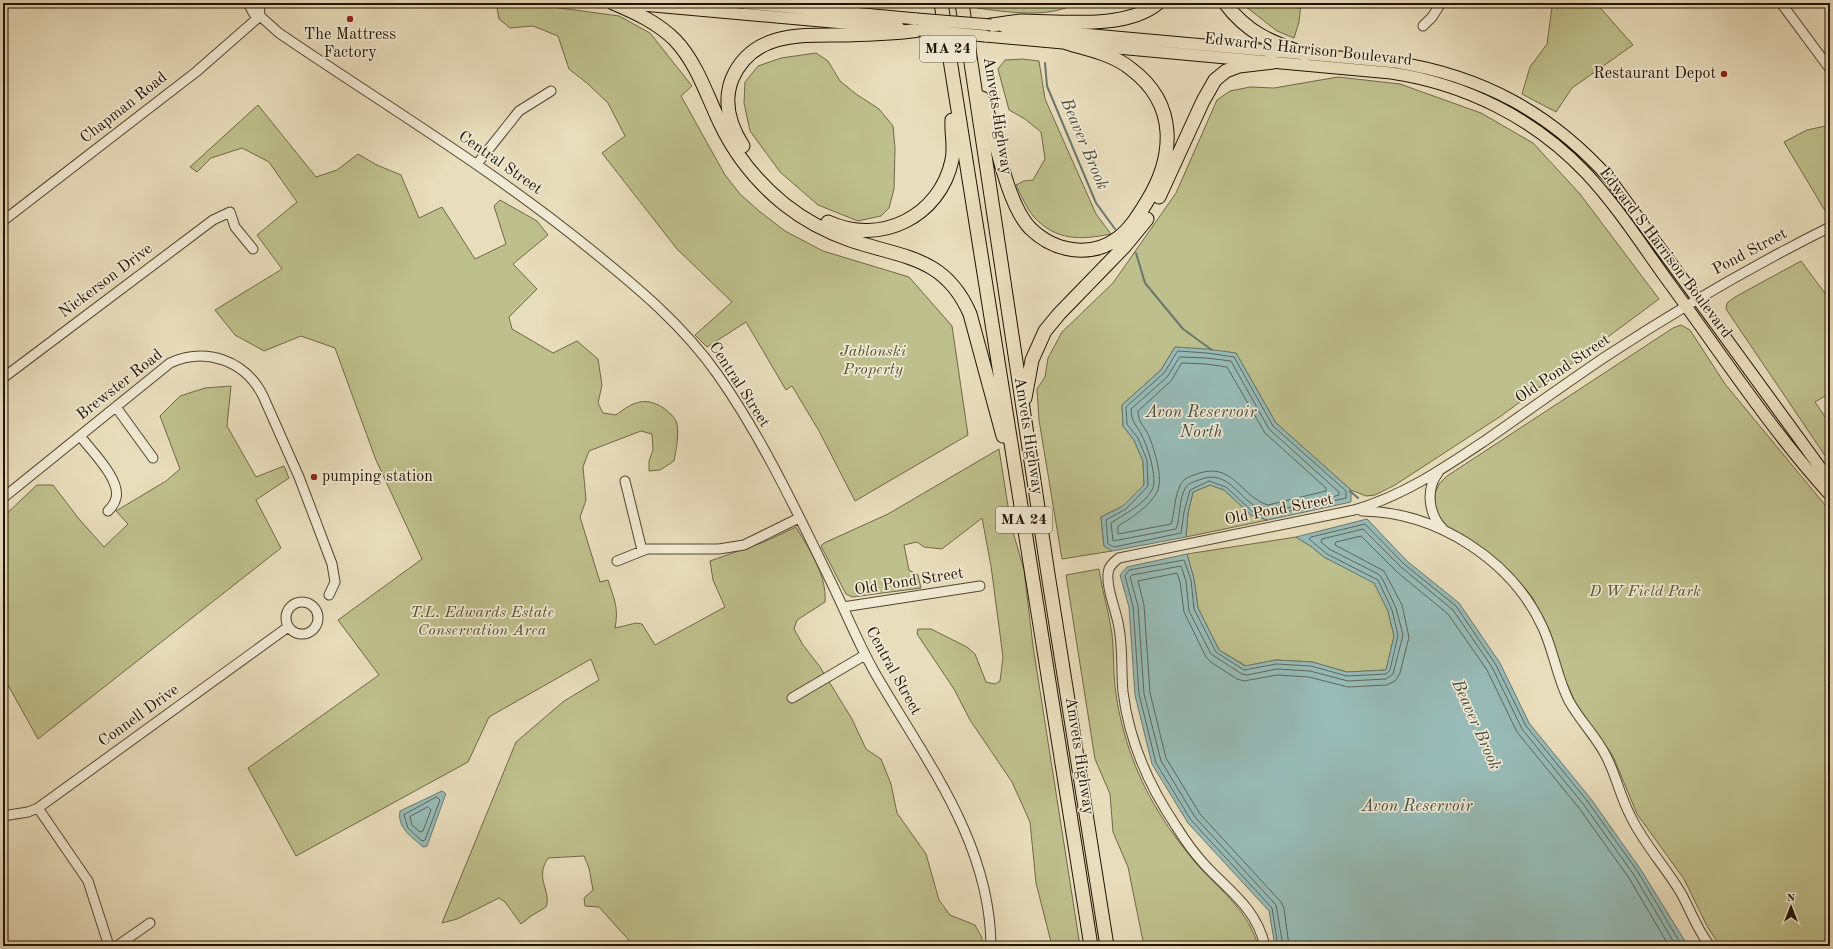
<svg xmlns="http://www.w3.org/2000/svg" width="1833" height="949" font-family="'Old Standard TT',serif">
	<style>
		.green { fill: #bdbf8c; stroke: #706846 }
		.water { fill: #98bbb7; stroke: #69776e }
		.lines { fill: none; stroke-linecap: round; stroke-linejoin: round }
		.shore { stroke: #5e665c; stroke-width: 1 }
		.stream { stroke: #69776e; stroke-width: 2 }
		.minor-casing { stroke: #54452f; stroke-width: 11 }
		.major-casing { stroke: #231200; stroke-width: 13 }
		.highway-casing { stroke: #231200; stroke-width: 15 }
		.minor { stroke: #f0e9d3; stroke-width: 9 }
		.major { stroke: #e8ddbc; stroke-width: 11 }
		.highway { stroke: #e8ddbc; stroke-width: 13 }
		.major-bridge-casing { stroke: #231200; stroke-width: 13; stroke-linecap: butt }
		.major-bridge { stroke: #e8ddbc; stroke-width: 11 }
		.poi-dot { fill: #8f2418; stroke: #f0e9d3; stroke-width: 1.5 }
		.labels { text-anchor: middle; dominant-baseline: central; stroke-width: 3.5; stroke-linejoin: round; paint-order: stroke }
		.shield { fill: #f0e9d3; stroke: #60523f; stroke-width: 1 }
		.shield-label { font-size: 15px; font-weight: bold; fill: #231200 }
		.poi-label { font-size: 16px; fill: #231200; stroke: #f0e9d3 }
		.street-label { font-size: 16px; fill: #231200; stroke: #f0e9d3 }
		.park-label { font-size: 16px; font-style: italic; fill: #594f31; stroke: #f0e9d3 }
		.water-label { font-size: 17px; font-style: italic; fill: #4c4d40; stroke: #f0e9d3 }
	</style>
	<rect width="100%" height="100%" fill="#e8ddbc"/>
	<filter id="stains"><feTurbulence type="fractalNoise" baseFrequency=".005" numOctaves="4"/><feColorMatrix values="0 0 0 0 .2 0 0 0 0 .09 0 0 0 0 .02 0 0 0 .5 -.17"/></filter>
	<radialGradient id="worn" r=".72"><stop offset=".6" stop-color="#630" stop-opacity="0"/><stop offset="1" stop-color="#630" stop-opacity=".3"/></radialGradient>
	<!-- green -->
	<path class="green" d="M496,3h27l96,13 31,17 42,53 -11,10 44,79 15,19 19,17 26,20 38,20 86,26 43,49 16,109 -113,66 -36,-70 -27,-45 -6,4 -40,-68 -39,25 -12,-12 37,-33 -55,-53 -75,-96 23,-17 -17,-33 -20,-19 -19,-15 -11,-33 -25,-10 -23,2 -11,-9z
		M977,3h99c-26,16 -70,9 -99,5z
		M1241,3h60l-2,19 -5,16 -17,-7z
		M1543,3h53l37,42 -61,43 -16,24 -34,-18 8,-27 17,-23 5,-37z
		M816,53l12,8 12,20 16,13 23,15 14,17 2,22 -1,41 -5,19 -8,8 -23,5 -40,-16 -38,-33 -30,-41 -6,-28 1,-21 13,-16 23,-8z
		M1022,59l17,2 6,38 51,115 15,20c-30,6 -55,7 -77,-17 -7,-8 -13,-22 -18,-32l8,-4 9,-1 12,-21 -4,-27 -16,-13 -16,-9 -11,-41 7,-9z
		M1338,77l62,7 81,29 52,30 47,51 79,105 -158,117 -106,69 -20,10 -9,1 -15,-6 -75,-67 -40,-70 -61,-6 -14,23 -39,35 1,21 11,14 9,21 1,25 -21,20 -22,11 3,29 8,5 -50,8 -23,-139 -2,-31 8,-12 3,-19 14,-26 51,-49 63,-90 41,-93 13,-9 20,-4 24,1z
		M258,105l58,72 21,-7 21,-16 19,11 24,10 18,43 23,-11 33,52 31,-15 -12,-38 6,-6 37,21 11,14 -35,29 24,25 -28,28 3,12 41,24 24,-12 21,18 4,26 -4,18 5,10 13,2c7,-5 14,-11 24,-13 13,-3 30,8 36,19 4,9 0,30 -2,40l-14,9 -11,1v-10l4,-11 -1,-16 -11,-3 -52,20 -6,16 3,33 -6,17 20,65 8,-2c6,19 11,27 7,48l21,-5 6,1 13,21 70,-38 -12,-27 -3,-19 54,-19 32,-15c13,22 31,48 29,75l-28,18 -3,9 9,16 17,22 32,52 14,30 15,10 10,25 6,29 29,41 13,46 11,15 25,10 7,13v8h-348l-35,-39 -14,-1 -1,-8 9,-8 -4,-22 -5,-12 -36,2c-14,21 4,33 -2,49l-15,9 -10,8 -16,-22 -6,-4 -42,21 -15,4 74,-181 48,-41 35,-21 -8,-21 -102,58 -21,45 -172,94 -48,-88 131,-93 -41,-55 84,-61 -46,-99 -41,-112 -34,-12 -37,15 -29,-16 -20,-25 67,-41 -25,-34 40,-33 -28,-40 -27,-14 -31,10 -14,14 -7,-5z
		M1830,125v87l-3,2 -43,-72 23,-12z
		M1801,261l29,39v93l-15,9 15,22v39l-104,-154 1,-6 8,-6z
		M1681,325l9,5 35,54 105,127v143l-4,15 -1,12 5,2v263h-110l-13,-20 -23,-47 -47,-65 -24,-58 -37,-52 -12,-27 -14,-45 -18,-35 -13,-16 -22,-21 -49,-32 -8,-9 -5,-12v-14l4,-9 8,-8 226,-148z
		M231,386l-4,40 29,51 28,-11 5,12 -33,22 25,48 -243,191 -35,-63v-28l3,-4 -3,-5v-122l34,-32h16l26,34 25,28 24,-23 -12,-13 50,-30 14,-12 -20,-53 20,-20 25,-8z
		M999,449l12,76 13,45 9,76 47,300h-28l-16,-63 -6,-61 -18,-40 -42,-62 -16,-31 -37,-55 1,-5h13l36,18 8,7 11,28 9,2 5,-3 3,-24 -12,-91 -9,-48 -40,31 -18,-2 -7,-5 -13,3 5,25 9,5 3,13 -69,9 -6,-3 -25,-48 3,-3 64,-29z
		M1210,485l14,5 27,25 17,5 -82,17 2,-24 5,-21z
		M1296,537l16,10 12,10 50,25 14,29 6,25 -8,34 -39,2 -35,-10 -36,-2 -30,6 -27,-16 -21,-42 -4,-29 -7,-25z
		M1099,569c3,22 10,43 13,65 2,17 1,35 3,52 5,44 20,87 43,125 13,21 27,40 43,58 23,24 48,44 57,77h-114l-16,-79 -15,-35 -3,-38 -15,-35 -29,-184z"/>
	<!-- water -->
	<path class="water" d="M1175,347l32,2 29,4 40,70 75,67v12l-83,18 -17,-5 -27,-25 -14,-5 -17,7 -5,21 -2,24 -74,14 -8,-5 -3,-29 22,-11 21,-21 -1,-24 -9,-21 -11,-14 -1,-21 39,-35z
		M1367,519l40,42 52,42 41,60 29,60 62,76 50,71 47,76h-413l-6,-35 -81,-88 -36,-59 -17,-69 -6,-88 -9,-32 7,-8 60,-13 7,25 4,29 21,42 26,16 31,-6 36,2 35,10 39,-2 8,-34 -6,-25 -14,-28 -50,-26 -12,-10 -16,-10z
		M442,791l4,3 -1,2 -18,50 -4,1c-11,-10 -26,-19 -23,-36z"/>
	<g class="lines">
		<!-- shore -->
		<path class="shore" d="M1178,351l29,2 27,4 39,69 73,65v7l-78,18 -15,-4 -27,-25 -17,-6 -19,9 -6,22 -3,21 -67,14 -6,-3 -2,-24 20,-11 22,-23 -1,-26 -9,-22 -11,-14 -1,-17 38,-34z
			M1180,357l27,1 24,3 38,68 70,63v3c-9,3 -64,17 -72,16 -26,-4 -36,-45 -68,-31 -5,2 -11,3 -13,7 -8,13 -5,29 -10,42l-63,12 -2,-18c13,-9 33,-18 41,-33 6,-11 -4,-43 -10,-54 -6,-13 -10,-11 -11,-27l36,-32z
			M1182,363l24,1 21,3 38,66 61,55v3l-58,14c-29,-9 -35,-46 -74,-30 -6,2 -11,4 -14,11 -6,12 -5,26 -9,38l-53,10v-8c12,-7 32,-20 39,-34 7,-14 -3,-43 -8,-56 -5,-11 -11,-13 -11,-25l33,-30z
			M437,797l3,3 -15,40 -3,1 -14,-13 -4,-13z
			M428,807l3,3 -8,21 -3,1 -8,-7 -2,-8z
			M1278,946l-6,-38 -81,-88 -35,-57 -17,-69 -6,-88 -8,-30 4,-6 55,-10 7,20 3,29 22,43 28,18 32,-6 35,2 36,10 39,-2 4,-4 8,-35 -6,-25 -14,-30 -51,-26 -18,-15 2,-2 54,-13 39,40 52,42 40,59 30,61 62,76 50,70 44,74
			M1283,946l-7,-41 -81,-88 -34,-56 -17,-67 -6,-88 -8,-29 2,-2 49,-9 5,15 3,30 22,43 31,20 5,1 30,-6 33,2 38,10 38,-2 7,-5 10,-39 -7,-27 -14,-30 -4,-4 -49,-25 -8,-7 1,-3 41,-10 38,38 52,43 39,57 30,62 62,76 50,70 42,71
			M1289,946l-5,-38 -3,-6 -81,-88 -34,-56 -16,-65 -6,-88 -6,-24 39,-8 3,9 4,30 22,45 6,6 25,16 7,2 33,-6 32,2 39,10 39,-2 8,-4 5,-8 9,-36 -7,-32 -18,-34 -49,-26 1,-3 25,-6 36,36 51,42 39,56 30,62 62,76 50,70 40,68"/>
		<!-- stream -->
		<path class="stream" d="M1045,63l2,23 49,117 19,26
			M1136,253l9,30 38,46 29,21
			M1350,491l8,7"/>
		<defs>
			<path id="minor" d="M248,3l6,11 6,2
				M259,3l1,13 19,17c104,71 213,136 311,216 47,38 93,76 128,126 45,64 81,141 115,211 14,29 26,59 42,87 50,87 115,168 116,273
				M1781,3l49,66
				M1423,26l9,-9 9,-14
				M477,164l42,-53 32,-20
				M3,221l193,-149 64,-56
				M3,378l210,-158 17,-8 5,15 18,22
				M116,407l37,51
				M80,436c11,14 41,44 36,62 -1,5 -5,10 -8,13
				M1438,473c-13,17 -9,42 5,56
				M625,481l17,69
				M3,498l167,-135c36,-16 75,-3 93,33l36,81 33,87 3,18 -6,13
				M1362,511c75,1 150,49 181,117 11,24 14,50 26,73 11,20 27,35 37,55 10,19 14,40 24,59 13,28 35,51 51,78 10,18 16,37 29,53
				M617,561l30,-12h72l25,-4 55,-27
				M286 618a16 16 0 1 1 32 0a16 16 0 1 1-32 0Z
				M843,607l137,-21
				M792,698l73,-43
				M38,808l50,73 21,65
				M3,816l25,-4 10,-4 250,-181
				M117,946l33,-23
				M1265,946c-9,-38 -35,-54 -60,-81 -11,-12 -21,-26 -29,-39 -27,-40 -47,-86 -53,-134 -2,-21 0,-43 -4,-64 -2,-16 -15,-44 -10,-59 2,-5 6,-8 10,-11l235,-48c49,-14 90,-42 132,-70 40,-28 79,-56 119,-83 73,-48 147,-91 225,-130"/>
			<path id="major" d="M620,3l279,25
				M745,3l172,16
				M1004,27l391,35c88,14 156,51 215,117l220,302
				M985,36l406,37c74,11 143,45 195,100 32,34 57,74 84,111 52,71 101,146 160,211"/>
			<path id="highway" d="M613,3c23,10 44,19 62,37 22,23 32,56 46,85 15,31 36,57 63,79 20,16 43,28 66,36 53,18 95,16 120,74l33,122
				M813,3l30,9
				M941,3l150,943
				M962,3l86,571 59,372
				M1225,3c22,30 46,39 80,51
				M991,25c10,-1 20,-3 30,-4 40,0 105,9 137,-18
				M982,98l4,9c10,33 21,97 44,121 23,23 60,31 88,10 12,-9 20,-22 28,-35 29,-46 32,-99 -15,-134 -18,-15 -42,-19 -64,-26
				M743,146c-13,-20 -20,-44 -11,-67 20,-47 68,-44 111,-44 25,-1 50,-1 76,-5
				M1159,197l44,-96 12,-21 11,-9 13,-5 34,-4
				M828,222c52,24 112,-5 124,-62 3,-14 -1,-26 0,-40
				M1025,398l7,-38 13,-29 14,-17 65,-67 23,-28"/>
		</defs>
		<!-- minor casing -->
		<use href="#minor" class="minor-casing"/>
		<!-- major casing -->
		<use href="#major" class="major-casing"/>
		<!-- highway casing -->
		<use href="#highway" class="highway-casing"/>
		<!-- minor -->
		<use href="#minor" class="minor"/>
		<!-- major -->
		<use href="#major" class="major"/>
		<!-- highway -->
		<use href="#highway" class="highway"/>
		<defs>
			<path id="major-bridge" d="M917,19l74,6
				M919,30l66,6"/>
		</defs>
		<!-- major-bridge casing -->
		<use href="#major-bridge" class="major-bridge-casing"/>
		<!-- major-bridge -->
		<use href="#major-bridge" class="major-bridge"/>
	</g>
	<!-- markers -->
	<g class="poi-dot">
		<circle cx="350" cy="19" r="4"/>
		<circle cx="1724" cy="74" r="4"/>
		<circle cx="314" cy="477" r="4"/>
	</g>
	<g class="labels">
		<!-- shield labels -->
		<g class="shield">
			<rect x="920" y="36" width="56" height="26" rx="3"/>
			<rect x="996" y="507" width="56" height="26" rx="3"/>
		</g>
		<g class="shield-label">
			<text x="948" y="49">MA 24</text>
			<text x="1024" y="520">MA 24</text>
		</g>
		<!-- poi labels -->
		<g class="poi-label">
			<text x="350" y="35">The Mattress<tspan x="350" dy="18">Factory</tspan></text>
			<text x="1716" y="74" text-anchor="end">Restaurant Depot</text>
			<text x="322" y="477" text-anchor="start">pumping station</text>
		</g>
		<!-- street labels -->
		<g class="street-label">
			<text transform="translate(1308 50) rotate(6)">Edward S Harrison Boulevard</text>
			<text transform="translate(124 108) rotate(-38)">Chapman Road</text>
			<text transform="translate(997 116) rotate(81)">Amvets Highway</text>
			<text transform="translate(500 163) rotate(35)">Central Street</text>
			<text transform="translate(1750 252) rotate(-28)">Pond Street</text>
			<text transform="translate(1665 253) rotate(53)">Edward S Harrison Boulevard</text>
			<text transform="translate(106 281) rotate(-37)">Nickerson Drive</text>
			<text transform="translate(1563 369) rotate(-34)">Old Pond Street</text>
			<text transform="translate(120 385) rotate(-38)">Brewster Road</text>
			<text transform="translate(739 385) rotate(57)">Central Street</text>
			<text transform="translate(1028 436) rotate(81)">Amvets Highway</text>
			<text transform="translate(1279 510) rotate(-11)">Old Pond Street</text>
			<text transform="translate(909 582) rotate(-9)">Old Pond Street</text>
			<text transform="translate(893 671) rotate(61)">Central Street</text>
			<text transform="translate(139 716) rotate(-36)">Connell Drive</text>
			<text transform="translate(1079 756) rotate(81)">Amvets Highway</text>
		</g>
		<!-- park labels -->
		<g class="park-label">
			<text x="873" y="352">Jablonski<tspan x="873" dy="18">Property</tspan></text>
			<text x="1645" y="592">D W Field Park</text>
			<text x="482" y="613">T.L. Edwards Estate<tspan x="482" dy="18">Conservation Area</tspan></text>
		</g>
		<!-- water labels -->
		<g class="water-label">
			<text transform="translate(1084 144) rotate(67)">Beaver Brook</text>
			<text x="1201" y="412">Avon Reservoir<tspan x="1201" dy="20">North</tspan></text>
			<text transform="translate(1476 725) rotate(66)">Beaver Brook</text>
			<text x="1417" y="806">Avon Reservoir</text>
		</g>
	</g>
	<!-- margin -->
	<rect width="1833" height="949" fill="none" stroke="#e8ddbc" stroke-width="16"/>
	<rect x="4" y="4" width="1825" height="941" fill="none" stroke="#231200" stroke-width="2"/>
	<rect x="8" y="8" width="1817" height="933" fill="none" stroke="#231200"/>
	<!-- north arrow -->
	<g transform="translate(1791 907)" stroke="#f0e9d3" stroke-width="3" paint-order="stroke">
	<path d="M0-3L7 15L0 10L-7 15Z" fill="#231200"/>
	<text y="-6" font-size="11" font-weight="bold" text-anchor="middle" fill="#231200">N</text>
	</g>
	<rect width="100%" height="100%" filter="url(#stains)"/>
	<rect width="100%" height="100%" fill="url(#worn)"/>
</svg>
